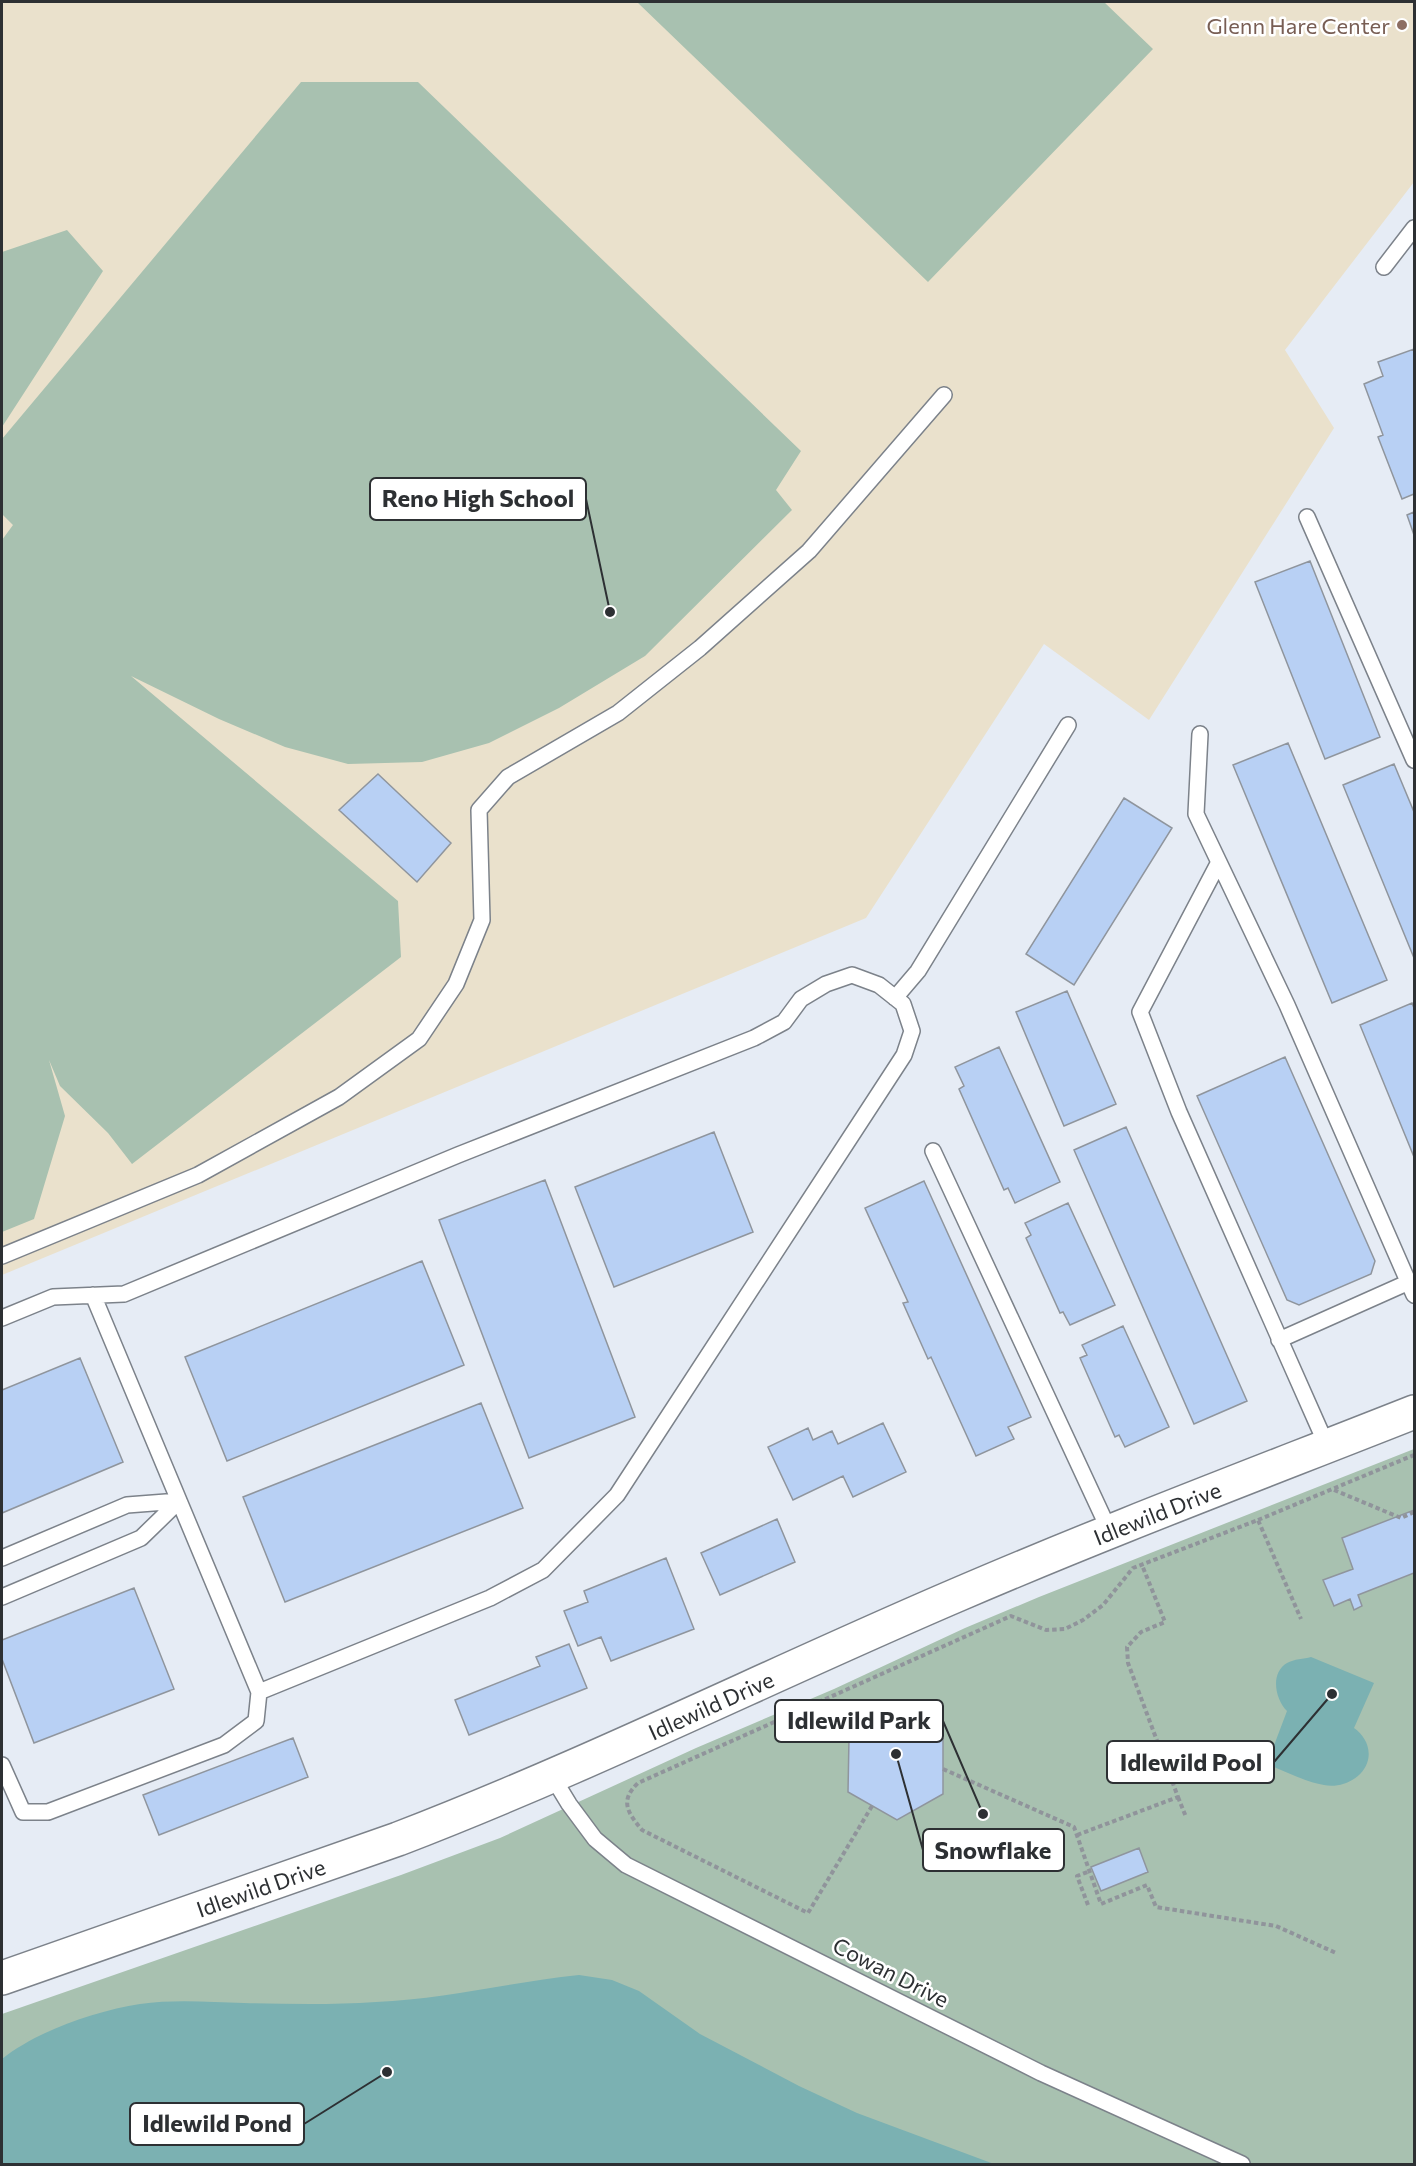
<svg xmlns="http://www.w3.org/2000/svg" width="1416" height="2166" font-family="Commissioner,sans-serif">
	<style>
		.education { fill: #eae1cc }
		.green { fill: #a8c1b0 }
		.water { fill: #7bb1b2 }
		.building { fill: #b8d0f4; stroke: #8f959d; stroke-width: 1.5 }
		.lines { fill: none; stroke-linecap: round; stroke-linejoin: round }
		.lane-casing { stroke: #7c828a; stroke-width: 18 }
		.secondary-casing { stroke: #7c828a; stroke-width: 36 }
		.path { stroke: #90949b; stroke-width: 4; stroke-dasharray: 4.5 3; stroke-linecap: butt }
		.lane { stroke: #fff; stroke-width: 15 }
		.secondary { stroke: #fff; stroke-width: 33 }
		.education-dot { fill: #8d6e63; stroke: #fff; stroke-width: 2 }
		.labels { text-anchor: middle; dominant-baseline: central; stroke-width: 5; stroke-linejoin: round; paint-order: stroke }
		.education-label { font-size: 22px; fill: #785e54; stroke: #fff; text-anchor: end }
		.street-label { font-size: 22px; fill: #2d3033; stroke: #fff }
		.leader { fill: none; stroke: #2d3033; stroke-width: 2 }
		.callout-dot { fill: #2d3033; stroke: #fff; stroke-width: 2 }
		.callout { fill: #fff; stroke: #2d3033; stroke-width: 2 }
		.callout-label { font-size: 24px; text-anchor: middle; font-weight: bold; fill: #2d3033 }
	</style>
	<rect width="100%" height="100%" fill="#e6ecf5"/>
	<!-- education -->
	<path class="education" d="M2,2h1412v180l-129,168 49,78 -185,292 -105,-76 -178,274 -864,357z"/>
	<!-- green -->
	<path class="green" d="M637,2h467l49,47 -225,233z
		M301,82h117l383,369 -25,39 16,20 -147,146 -86,52 -70,35 -67,19 -74,2 -63,-17 -66,-28 -88,-43 267,225 3,56 -269,207 -24,-31 -48,-47 -11,-26 16,56 -31,103 -32,13v-692l11,-15 -11,-11v-75z
		M67,230l36,41 -101,156v-175z
		M1414,1449v715h-1412v-150l399,-139 99,-37 196,-90 138,-59 131,-61 74,-31z"/>
	<!-- water -->
	<path class="water" d="M1311,1657l63,26 -20,45c10,7 17,19 14,32 -4,18 -27,29 -44,25 -19,-3 -39,-14 -57,-21l20,-53c-12,-12 -17,-38 0,-48 7,-4 17,-4 24,-6z
		M579,1975l33,5 27,11 61,43 99,52 58,27 137,51h-992v-105c35,-28 93,-48 138,-55 34,-5 70,-2 104,-1 44,1 88,2 132,-1 68,-3 135,-20 203,-27z"/>
	<!-- building -->
	<path class="building" d="M1414,349v145l-12,5 -24,-62 5,-2 -19,-51 19,-8 -5,-14z
		M1414,512v23l-7,-20z
		M1310,561l70,176 -55,22 -70,-177z
		M1288,743l99,237 -55,23 -99,-238z
		M1394,764l20,48v146l-71,-173z
		M378,774l73,69 -34,39 -78,-72z
		M1124,798l48,30 -98,157 -48,-31z
		M1067,991l49,113 -52,22 -48,-114z
		M1412,1003l2,5v149l-54,-132z
		M999,1047l61,135 -45,21 -7,-15 -4,2 -45,-101 5,-3 -9,-19z
		M1285,1057l90,204 -4,13 -72,31 -12,-5 -90,-204z
		M1126,1127l121,274 -53,23 -120,-274z
		M714,1132l39,100 -139,55 -39,-100z
		M545,1180l90,237 -106,41 -90,-238z
		M924,1181l107,236 -23,10 6,12 -38,17 -45,-99 -3,2 -25,-56 5,-1 -43,-94z
		M1068,1203l47,102 -45,20 -7,-13 -3,1 -34,-75 5,-3 -6,-12z
		M422,1261l42,104 -237,96 -42,-104z
		M1123,1326l46,101 -44,20 -6,-12 -4,2 -35,-79 7,-3 -5,-10z
		M80,1358l43,104 -121,51v-123z
		M481,1403l42,105 -238,94 -42,-105z
		M883,1423l23,49 -53,25 -10,-21 -50,24 -25,-53 40,-19 5,12 19,-9 6,13z
		M1414,1510v63l-56,22 4,11 -8,4 -4,-11 -16,7 -11,-26 30,-11 -11,-31z
		M777,1519l18,43 -75,33 -19,-42z
		M666,1558l28,71 -83,32 -10,-24 -23,9 -14,-35 24,-9 -4,-11z
		M134,1588l40,101 -140,54 -32,-84v-19z
		M569,1644l18,44 -118,47 -14,-35 85,-34 -4,-9z
		M896,1712l47,27v55l-46,26 -49,-28 1,-54z
		M293,1738l15,39 -149,58 -16,-40z
		M1139,1848l9,24 -47,19 -10,-24z"/>
	<g class="lines">
		<defs>
			<path id="lane" d="M1384,267l30,-39
				M1307,517l107,243
				M1200,734l-4,80 91,191 127,290
				M1219,862l-79,150 39,100 148,334
				M895,998l23,-27 150,-246
				M933,1151l177,381
				M2,1256l196,-81 141,-78 80,-58 37,-55 26,-64 -3,-110 29,-33 110,-64 82,-65 109,-97 135,-156
				M2,1318l51,-21 71,-3 334,-139 296,-117 30,-16 17,-23 25,-15 26,-9 27,10 24,19 9,27 -8,24 -287,440 -74,75 -53,28 -231,94
				M1279,1340l130,-58
				M2,1558l125,-53 52,-4
				M2,1597l139,-59 38,-37
				M2,1765l21,47h25l176,-67 32,-24 3,-29 -166,-397
				M552,1776l17,28 26,35 31,26 415,208 201,91"/>
			<g id="secondary">
				<path id="s1" d="M2,1978l396,-139c190,-73 372,-164 559,-244 151,-65 305,-123 457,-183"/>
			</g>
		</defs>
		<!-- lane casing -->
		<use href="#lane" class="lane-casing"/>
		<!-- secondary casing -->
		<use href="#secondary" class="secondary-casing"/>
		<!-- path -->
		<path class="path" d="M1334,1490l67,28 13,-6
			M1258,1520l156,-65
			M943,1769l131,58 27,77 46,-19 9,22 120,19 60,27
			M1178,1797l8,20
			M872,1806l-64,107 -166,-83c-14,-17 -23,-29 -4,-47l373,-167 35,14 19,-1 18,-9 20,-15 30,-37 125,-48 43,99
			M1077,1835l101,-38 -50,-134 -1,-16 14,-15 24,-10 -23,-57
			M1088,1905l-11,-29 13,-5"/>
		<!-- lane -->
		<use href="#lane" class="lane"/>
		<!-- secondary -->
		<use href="#secondary" class="secondary"/>
	</g>
	<!-- markers -->
	<circle class="education-dot" cx="1402" cy="25" r="6"/>
	<g class="labels">
		<!-- education labels -->
		<g class="education-label">
			<text x="1390" y="25">Glenn Hare Center</text>
		</g>
		<!-- street labels -->
		<g class="street-label">
			<text stroke="none"><textPath href="#s1" startOffset="1246">Idlewild Drive</textPath></text>
			<text stroke="none"><textPath href="#s1" startOffset="760">Idlewild Drive</textPath></text>
			<text stroke="none"><textPath href="#s1" startOffset="274">Idlewild Drive</textPath></text>
			<text transform="translate(891 1972) rotate(27)">Cowan Drive</text>
		</g>
	</g>
	<!-- callouts -->
	<path class="leader" d="M610 612L586 499M983 1814L943 1721M1332 1694L1274 1762M896 1754L923 1850M387 2072L304 2124"/>
	<g class="callout-dot">
		<circle cx="610" cy="612" r="6"/>
		<circle cx="983" cy="1814" r="6"/>
		<circle cx="1332" cy="1694" r="6"/>
		<circle cx="896" cy="1754" r="6"/>
		<circle cx="387" cy="2072" r="6"/>
	</g>
	<g class="callout">
		<rect x="370" y="478" width="216" height="42" rx="6"/>
		<rect x="775" y="1700" width="168" height="42" rx="6"/>
		<rect x="1107" y="1741" width="167" height="42" rx="6"/>
		<rect x="923" y="1829" width="141" height="42" rx="6"/>
		<rect x="130" y="2103" width="174" height="42" rx="6"/>
	</g>
	<g class="callout-label">
		<text x="478" y="507">Reno High School</text>
		<text x="859" y="1729">Idlewild Park</text>
		<text x="1191" y="1771">Idlewild Pool</text>
		<text x="993" y="1859">Snowflake</text>
		<text x="217" y="2132">Idlewild Pond</text>
	</g>
	<!-- border -->
	<rect width="1416" height="2166" fill="none" stroke="#2d3033" stroke-width="6"/>
</svg>
